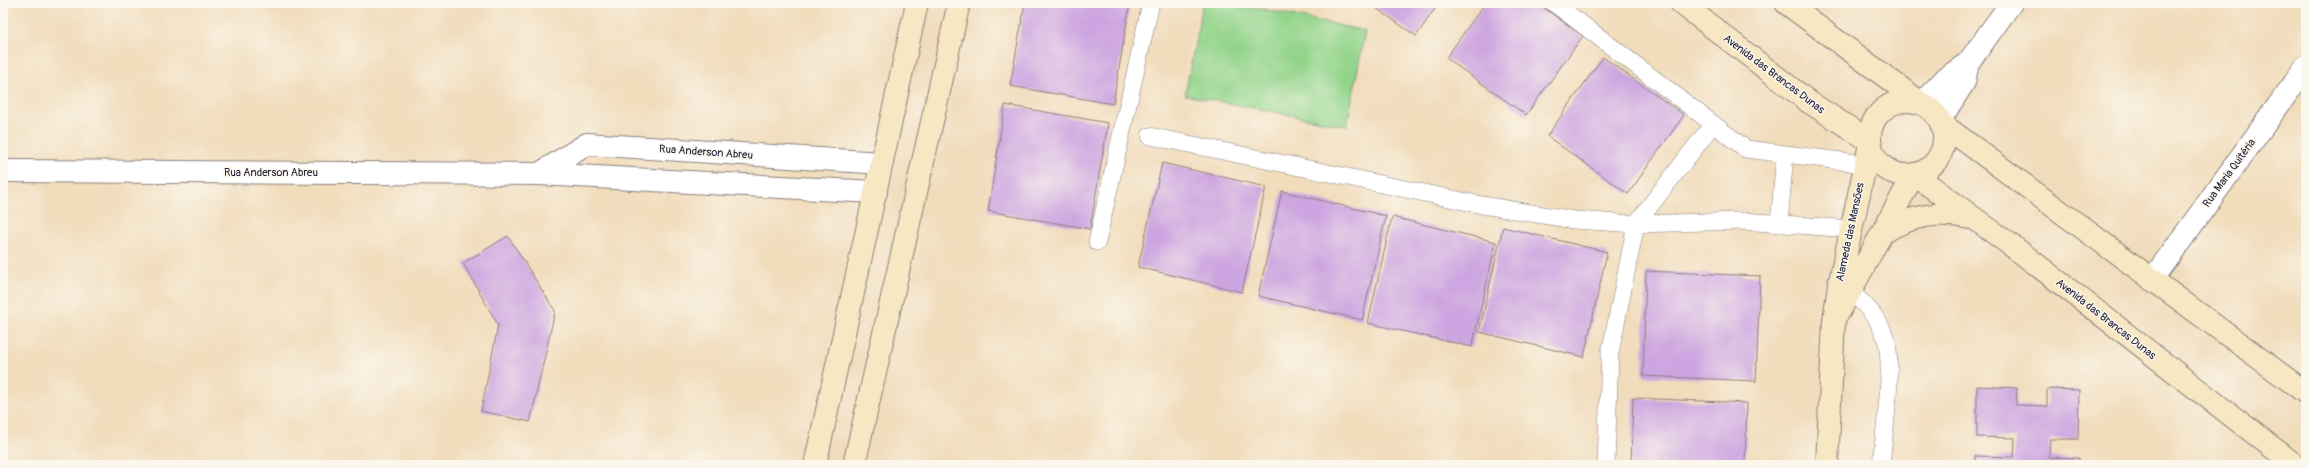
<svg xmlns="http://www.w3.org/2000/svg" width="2309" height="468" font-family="Pangolin,sans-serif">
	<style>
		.green { fill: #93d48b; stroke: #5a7b63 }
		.building { fill: #cda5e0 }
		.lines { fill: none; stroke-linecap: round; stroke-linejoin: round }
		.lane-casing { stroke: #8a7f7b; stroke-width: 18 }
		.street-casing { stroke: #8a7f7b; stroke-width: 24 }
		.secondary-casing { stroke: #8a7f7b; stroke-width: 24 }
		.lane { stroke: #fff; stroke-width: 17 }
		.street { stroke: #fff; stroke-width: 22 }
		.secondary { stroke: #f7e8c3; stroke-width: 22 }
		.labels { text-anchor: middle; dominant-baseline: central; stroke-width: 3; stroke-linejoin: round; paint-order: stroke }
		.street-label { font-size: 11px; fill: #22223b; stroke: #fbf7ec }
	</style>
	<rect width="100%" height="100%" fill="#fbf7ec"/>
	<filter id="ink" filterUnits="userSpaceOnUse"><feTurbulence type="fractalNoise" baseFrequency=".025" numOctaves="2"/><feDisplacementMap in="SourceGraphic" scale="8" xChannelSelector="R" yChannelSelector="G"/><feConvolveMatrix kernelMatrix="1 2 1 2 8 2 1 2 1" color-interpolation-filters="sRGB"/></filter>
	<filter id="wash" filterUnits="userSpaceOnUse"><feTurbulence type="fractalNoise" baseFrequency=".012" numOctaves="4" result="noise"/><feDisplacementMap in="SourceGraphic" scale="16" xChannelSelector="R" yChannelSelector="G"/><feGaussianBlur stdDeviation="0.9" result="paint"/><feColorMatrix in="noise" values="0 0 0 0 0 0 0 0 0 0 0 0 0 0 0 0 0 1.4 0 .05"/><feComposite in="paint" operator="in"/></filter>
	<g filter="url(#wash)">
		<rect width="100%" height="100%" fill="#f1dcbb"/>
		<!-- green -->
		<path class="green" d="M1203,3h32l130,28 -18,95 -162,-31z"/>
		<g id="blocks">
			<!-- building -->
			<path class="building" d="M1025,3h105l-17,101 -103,-18z
				M1369,3h70l-23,33z
				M1485,3h52l46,33 -57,79 -80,-57z
				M1603,57l81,58 -56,79 -81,-58z
				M1005,105l103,18 -18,106 -102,-18z
				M1162,163l104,24 -24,105 -104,-25z
				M1282,191l104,25 -24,104 -104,-24z
				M1392,217l104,25 -24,105 -104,-24z
				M1503,227l104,25 -23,105 -105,-25z
				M508,236l47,75 -25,111 -49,-11 17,-86 -35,-62z
				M1646,271l114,5 -4,105 -113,-5z
				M1977,386l40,2 -1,17 31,1v-17l32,1 -1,49h-28l-1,18 30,1v7h-104v-9l39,1 1,-19 -38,-1z
				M1633,398l114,5 -2,62h-114z"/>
		</g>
	</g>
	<g filter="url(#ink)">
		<use href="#blocks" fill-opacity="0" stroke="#8a7f7b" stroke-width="1"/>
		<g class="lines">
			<defs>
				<path id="lane" d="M1554,3l192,146 119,15
					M1150,136l332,69 92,15 62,4 107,-3 108,8
					M1779,224l6,-70
					M1097,242l54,-239
					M1841,286c19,11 38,31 45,53 8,29 -2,94 -5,126
					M1606,465l4,-112 26,-129 77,-100"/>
				<path id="street" d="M1922,103l24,-25 22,-15 43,-60
					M1940,120l24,-38 4,-19
					M3,171l536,3 337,18
					M539,174l48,-30 295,19
					M2152,280l154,-213"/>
				<path id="secondary" d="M1681,3l128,99 61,39
					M1786,3l135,100
					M1870 138a37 37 0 1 1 74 0a37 37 0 1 1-74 0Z
					M1942,124l364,269
					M1915,175l104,76 276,214
					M1884,232c29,-17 54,-21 87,-14
					M1839,312l75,-138
					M815,465l102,-462
					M854,465l105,-462
					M1827,465l7,-145 5,-35 31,-141"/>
			</defs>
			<!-- lane casing -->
			<use href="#lane" class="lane-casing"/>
			<!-- street casing -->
			<use href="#street" class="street-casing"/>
			<!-- secondary casing -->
			<use href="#secondary" class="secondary-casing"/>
			<!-- lane -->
			<use href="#lane" class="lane"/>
			<!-- street -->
			<use href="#street" class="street"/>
			<!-- secondary -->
			<use href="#secondary" class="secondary"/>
		</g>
	</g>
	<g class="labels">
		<!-- street labels -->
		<g class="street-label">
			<text transform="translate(1774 74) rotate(37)">Avenida das Brancas Dunas</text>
			<text transform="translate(706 152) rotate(4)">Rua Anderson Abreu</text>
			<text x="271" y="172">Rua Anderson Abreu</text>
			<text transform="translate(2229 173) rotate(-54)">Rua Maria Quitéria</text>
			<text transform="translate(1850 232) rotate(-78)">Alameda das Mansões</text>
			<text transform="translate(2106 319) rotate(38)">Avenida das Brancas Dunas</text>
		</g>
	</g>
	<!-- margin -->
	<rect width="2309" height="468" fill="none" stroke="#fbf7ec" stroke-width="16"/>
</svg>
